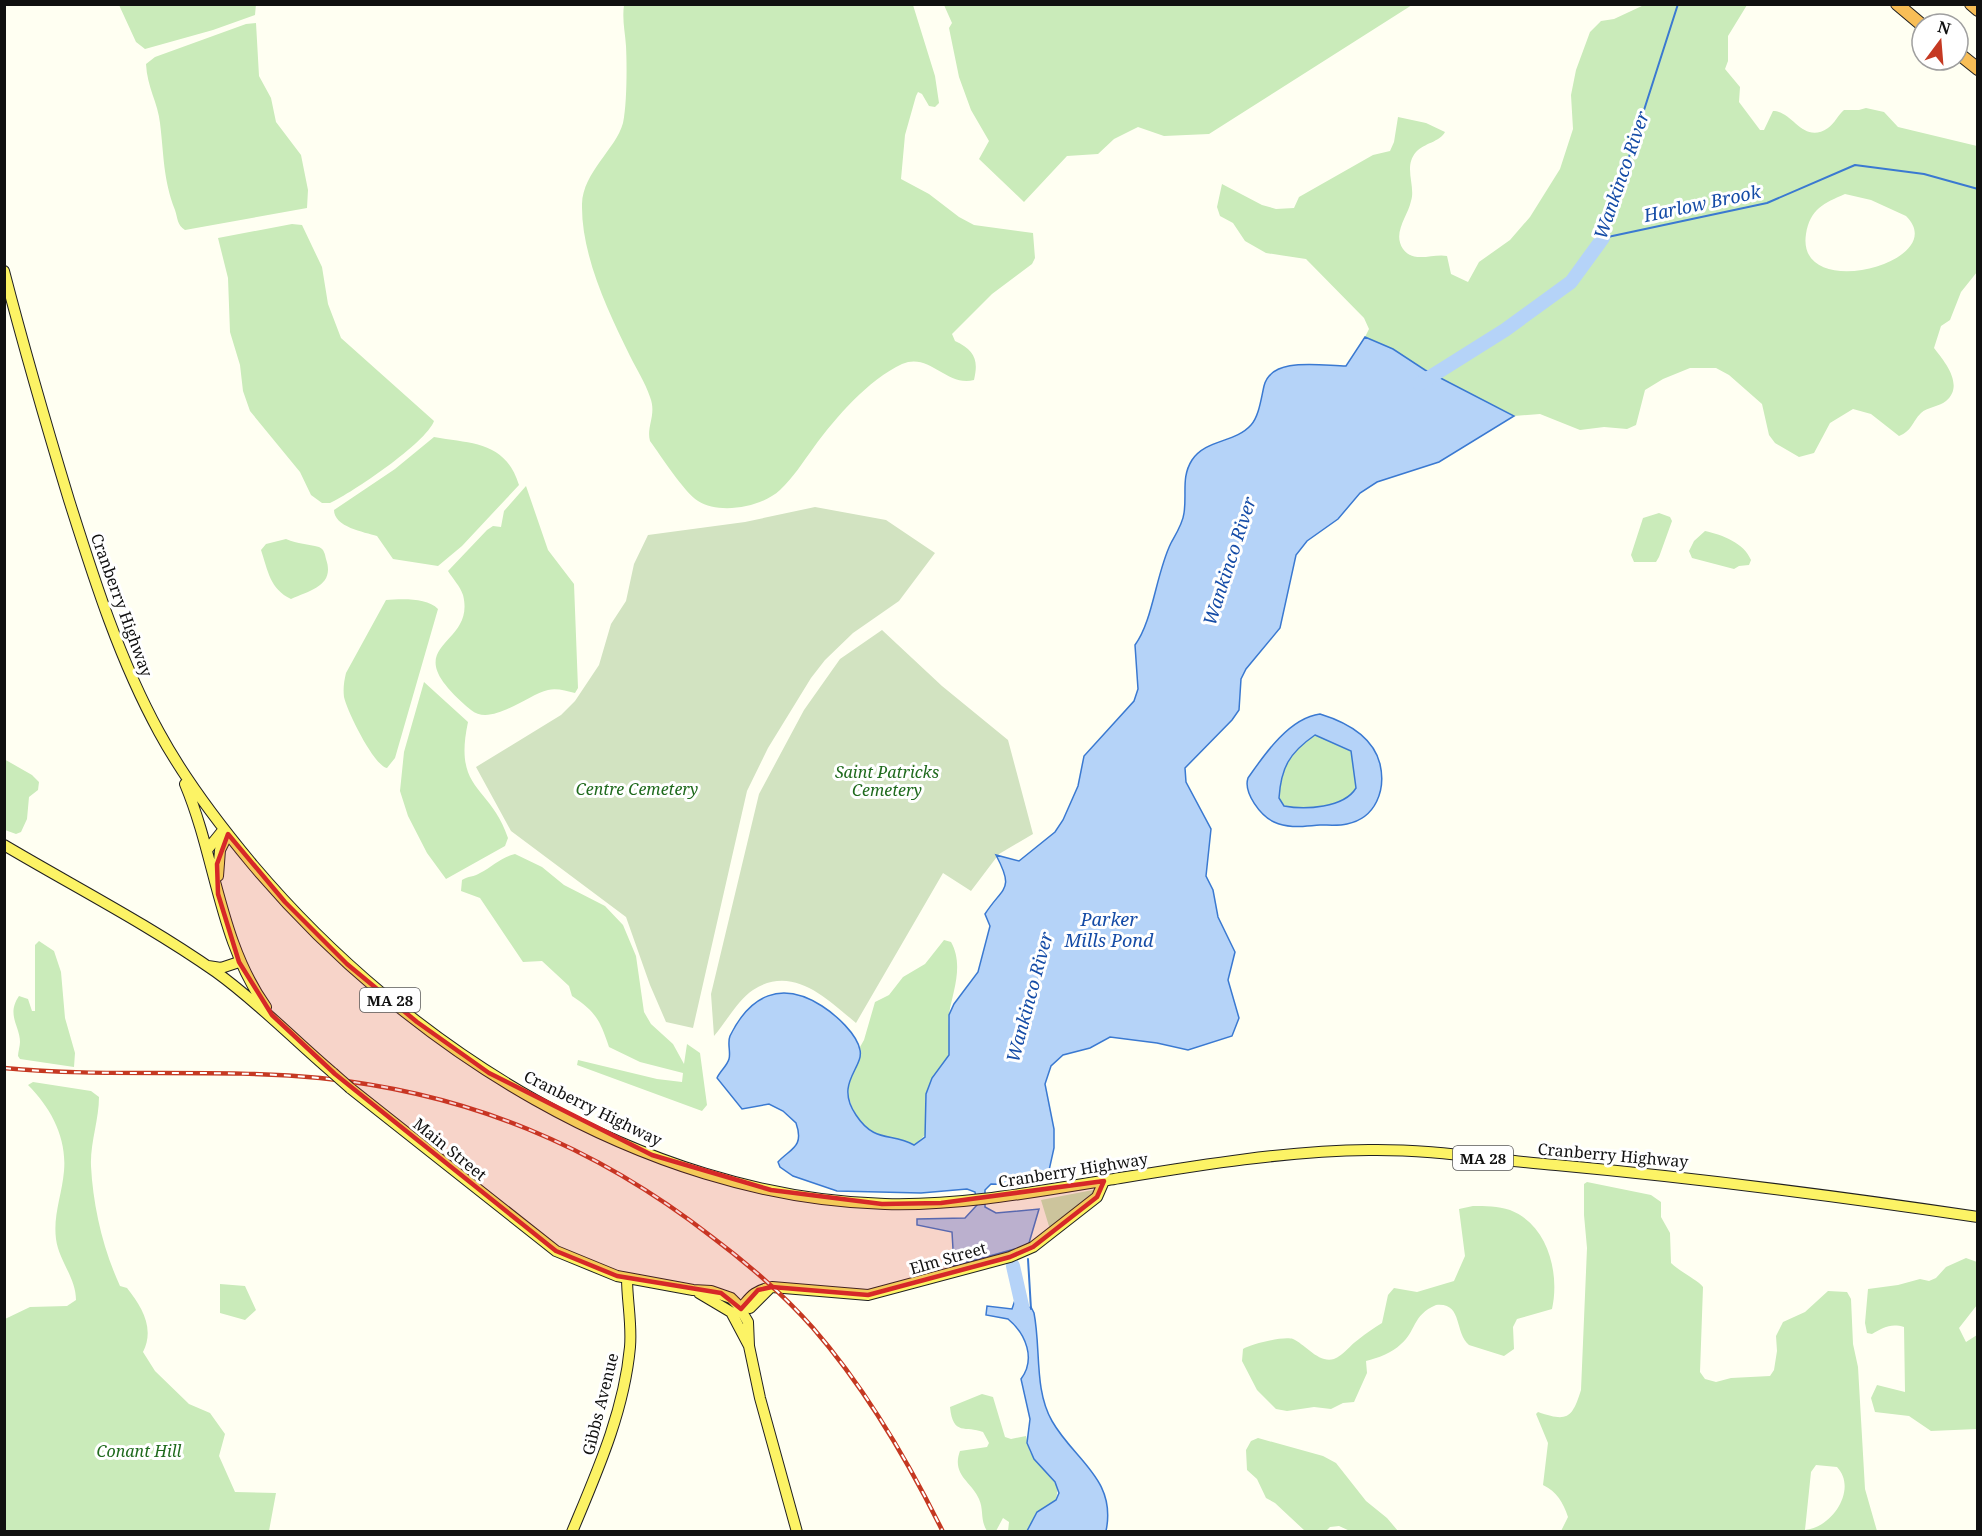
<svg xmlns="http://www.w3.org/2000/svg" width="1982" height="1536" font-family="'Noto Serif',serif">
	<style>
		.green { fill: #caebba; fill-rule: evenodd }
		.cemetery { fill: #d2e3c1 }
		.water { fill: #b5d3f8; stroke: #3a79d1; stroke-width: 1.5; fill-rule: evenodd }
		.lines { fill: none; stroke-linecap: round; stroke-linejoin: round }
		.stream { stroke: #3a79d1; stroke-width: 2 }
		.river { stroke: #b5d3f8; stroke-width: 14 }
		.major-casing { stroke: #212121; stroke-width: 12 }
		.highway-casing { stroke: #212121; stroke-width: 14 }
		.major { stroke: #fcf365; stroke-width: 10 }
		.highway { stroke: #f8be57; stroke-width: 12 }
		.rail-casing { stroke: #c53922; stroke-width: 4.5 }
		.rail { stroke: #fff; stroke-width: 2; stroke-dasharray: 7; stroke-linecap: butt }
		.major-bridge-casing { stroke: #212121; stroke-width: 12; stroke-linecap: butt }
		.major-bridge { stroke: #fcf365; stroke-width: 10 }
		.marked { fill: #d62828; fill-opacity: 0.2; stroke: #d62828; stroke-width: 4.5; stroke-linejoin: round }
		.labels { text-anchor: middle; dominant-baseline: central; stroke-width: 6; stroke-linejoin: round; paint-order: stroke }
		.shield { fill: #fff; stroke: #585858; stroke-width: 1.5 }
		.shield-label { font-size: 15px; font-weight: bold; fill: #101010 }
		.street-label { font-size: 16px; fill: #101010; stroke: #fff }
		.park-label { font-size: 16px; font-style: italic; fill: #1f6a1d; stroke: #fff }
		.water-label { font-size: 18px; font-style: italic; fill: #144ba6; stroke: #fff }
	</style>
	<rect width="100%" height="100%" fill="#fffff2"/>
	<!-- green -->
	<path class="green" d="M256,4l-1,11 -42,15 -68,19 -9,-7 -17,-37z
		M624,5h289l22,71 4,27 -4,4 -6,-1 -7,-12 -4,-2 -2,4 -11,39 -4,44 28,15 30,23 15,8 59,8 2,25 -3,6 -40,30 -40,40 3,7c19,9 24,18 19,39 -28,7 -44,-28 -72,-16 -34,16 -66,53 -88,83 -11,15 -21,31 -34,43 -18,17 -60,25 -82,11 -14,-9 -37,-45 -48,-60 -4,-15 7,-26 0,-44 -5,-15 -13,-27 -20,-41 -22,-45 -49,-101 -48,-152 1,-32 34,-55 41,-81 4,-19 4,-58 3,-77 -1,-15 -4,-26 -2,-41z
		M944,5h468l-203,129 -45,2 -26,-9 -24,12 -16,15 -31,2 -43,46 -45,-43 10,-18 -18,-31 -12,-33 -10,-49 3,-5z
		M1644,5h103l-19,31v25l-3,8 15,18 -1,15 21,28h4l9,-19c20,0 30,34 55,17 7,-5 10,-13 16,-18h15l7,-2 18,4 14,15 79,19v126l-16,20 -11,28 -9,6 -7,22c10,13 31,37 12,53 -7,6 -19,6 -25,12 -9,9 -9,18 -22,23l-28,-22 -18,-5 -23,14 -16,30 -15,4 -24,-14 -6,-8 -7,-31 -33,-29 -13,-7h-26l-27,11 -18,11 -9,35 -9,4 -23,-2 -24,3 -40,-16 -26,2 -89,-46 -32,-21 -28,-12 4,-8 -5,-11 -58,-59 -40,-6 -21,-12 -12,-18 -13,-7 -3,-9 5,-23 40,21 14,4 18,-1 5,-11 74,-42 17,-4 4,-9 4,-25 28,6 19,9c-5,10 -21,11 -29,20 -13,15 0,34 -5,49 -3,15 -19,32 -8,48 11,15 30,4 44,7l4,18 17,8 11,-20 31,-22 20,-23 30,-48 13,-40 -2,-34 5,-25 14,-38 11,-11 13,-2zM1845,194l26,6 35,16c47,46 -111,88 -100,18 4,-25 18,-31 39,-40z
		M256,23l3,53 12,22 5,24 25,33 7,35 -1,18 -122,22c-8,-5 -7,-11 -10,-20 -12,-31 -11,-55 -15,-87 -2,-20 -13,-36 -14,-59l9,-7 91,-33z
		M292,224l10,1 20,42 6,37 13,34 93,83c-8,22 -82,72 -104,82h-8l-11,-8 -11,-23 -50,-61 -7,-20 -3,-26 -10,-33 -2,-54 -10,-40z
		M434,437c39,7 71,4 85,48l-57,61 -24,20 -45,-7 -16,-23c-13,-4 -43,-9 -43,-26l61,-41z
		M526,486l22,64 26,34 4,104 -3,5c-9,-2 -18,-5 -27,-3 -21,5 -57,37 -77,20 -82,-69 6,-60 -8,-115 -3,-9 -10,-16 -15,-24l39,-41 6,-4 8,1 3,-16z
		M1659,513l11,4 2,4 -13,36 -3,5h-22l-3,-7 12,-37z
		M1705,531c18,4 39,12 46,29l-2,5 -10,1 -5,3 -42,-11 -3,-7 5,-10z
		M286,539c12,5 22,5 33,8 5,2 6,7 7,12 9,26 -14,31 -35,40 -21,-10 -23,-28 -30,-49l5,-6z
		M386,600c14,-1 41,-3 52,9l-43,149 -8,10c-13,-2 -40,-57 -43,-71 -1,-8 0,-16 2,-24z
		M424,682l44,40c-15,70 22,62 40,116l-3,8 -59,33 -19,-26 -19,-37 -8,-25 4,-39z
		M1315,735l36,16 5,37c-12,20 -51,22 -72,18l-5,-7c2,-32 10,-46 36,-64z
		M4,759l28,16 7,7 -1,8 -9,7 -2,22 -6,13 -5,2 -11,-4z
		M515,854l27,13 22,18 41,21 18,19 13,31 8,56 7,12 22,20 11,20 3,-20 13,9 7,52 -5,6 -125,-46 1,-5 79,19 25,3 1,-9 -43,-11 -31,-15c-9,-27 -13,-35 -37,-51l-3,-10 -27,-25 -19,1 -43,-64 -19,-7 1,-11c6,-4 12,-3 18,-7 12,-6 21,-16 35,-19z
		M944,940l7,2c13,23 2,49 -2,72 -2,14 5,28 0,42 -6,16 -20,23 -23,40 -2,13 1,24 1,37l-12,12c-12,-4 -25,-5 -36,-10 -21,-9 -36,-36 -29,-58 4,-11 12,-19 10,-30l4,-7 11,-38 14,-7 14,-18 22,-13z
		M39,941l15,10 7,21 4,46 10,35 -1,14 -54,-8 -2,-3c0,-4 2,-10 2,-14 0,-16 -14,-27 -1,-46l9,3 4,12h3v-66z
		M33,1082l58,9 8,6c0,23 -9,46 -8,69 2,40 12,83 29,120l7,2c15,19 28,40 16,64l12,19 34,33 21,9 15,21 -6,22 16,36 41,1 -7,38h-264v-212l25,-12 37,-1 9,-6c0,-22 -17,-39 -20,-61 -3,-24 6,-44 8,-68 3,-33 -13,-63 -36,-86z
		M1587,1182l64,13 10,7v15l9,16 1,30c9,9 27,17 32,24l-3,85 5,7 11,3 15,-4 39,-2 4,-6 3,-19 -1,-15 7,-14 22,-10 23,-21 19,1 4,7 2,45 5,23 7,122 12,42h-316l7,-14c-5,-15 -11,-25 -25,-32l5,-42 -12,-29 2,-2c29,10 34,7 43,-22l6,-142 -3,-33v-31zM1816,1465l21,2c21,22 -5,61 -32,63l6,-58z
		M1103,1188l-51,48 -11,-36z
		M1473,1206c12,0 25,0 37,4 38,15 50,63 42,99l-35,10 -4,8 1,22 -10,7 -35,-11c-15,-13 -6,-43 -33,-40 -24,10 -20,27 -35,39 -9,9 -23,14 -35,17l1,12 -13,29 -11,1 -12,6 -17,-2 -27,4 -11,-2 -19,-19 -15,-29 1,-12c8,-5 40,-13 50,-10 12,5 26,25 41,20 10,-4 16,-14 25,-20 7,-6 15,-11 23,-16l6,-28 6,-7 23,4 37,-11 11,-25 -6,-47z
		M1966,1258l11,4v43l-18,23 7,14 11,-7v94l-46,2 -22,-15 -34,-4 -4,-14 6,-13 28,7 -1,-65c-14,-4 -21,1 -32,7l-5,-1 -2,-10 3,-34 30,-4 22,-6 9,2 7,-3 10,-11z
		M220,1284l25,2 11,24 -11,10 -25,-7z
		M982,1394l11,3 12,40 6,2 15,-3 4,16 28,35 -2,13 -19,12 -10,19h-19l1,-9 -6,-4 -7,13h-9c-7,-11 -3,-21 -8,-32 -7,-17 -28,-24 -19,-48l27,-4 2,-4 -6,-11c-17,-7 -30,5 -33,-25z
		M1258,1438l65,18 13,7 30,38 21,17 11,13h-48l-11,-5 -9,1 -4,4h-21l-30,-28 -9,-5 -9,-19 -10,-9 -1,-20 5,-9z"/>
	<!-- cemetery -->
	<path class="cemetery" d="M815,507l71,13 49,33 -36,48 -46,32 -28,27 -14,18 -43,70 -21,43 -54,237 -27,-6 -16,-37 -24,-68 -115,-86 -35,-64 85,-52 14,-14 24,-36 12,-41 15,-23 8,-37 14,-29 97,-13z
		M882,630l60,56 66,54 25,94 -34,20 -28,37 -28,-18 -87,150c-29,-24 -63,-59 -103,-33 -15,10 -27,32 -39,46l-3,-42 48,-200 45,-84 36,-51z"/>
	<!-- water -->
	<path class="water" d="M1365,337l28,12 32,21 89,46 -75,46 -62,20 -17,11 -22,26 -31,22 -11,14 -16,73 -34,41 -5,10 -2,31 -7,10 -47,48 1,14 25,47 -5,47 7,14 5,27 17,35 -7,28 11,38 -7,18 -44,14 -31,-7 -47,-6 -20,11 -27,7 -12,11 -6,18 9,45v19l-6,27 -3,4 -19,6 -35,-1 -6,6v17l11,6 43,-4 -10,34 -7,4 -68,19 -2,-34 -35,-7v-6l48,-1 12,-13 -2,-13 -8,-3 -46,4 -84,-2 -44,-15 -13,-9 -2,-5c11,-13 27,-14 18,-39l-13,-12 -14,-7 -27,5 -25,-31c3,-7 10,-12 12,-19 2,-7 -2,-16 1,-23 20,-41 51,-56 92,-30 14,9 35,28 38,44 4,18 -26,33 -4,65 19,29 36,17 58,30l11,-8 1,-43 6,-16 17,-23v-40l5,-11 24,-32 12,-46 -5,-12c18,-28 30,-23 11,-59l23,6 36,-29 8,-12 15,-34 6,-30 50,-55 4,-12 -3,-44c18,-24 21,-72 36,-102 5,-9 12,-20 13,-30 3,-19 -3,-36 8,-53 14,-21 43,-17 59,-35 8,-9 10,-26 13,-39 7,-30 58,-20 82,-20z
		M1320,714c26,8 53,22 60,50 6,26 -4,54 -33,60 -8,2 -18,1 -27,1 -16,1 -31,4 -46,-3 -13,-6 -31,-29 -26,-44 16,-23 41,-60 72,-64zM1315,735l36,16 5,37c-12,20 -51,22 -72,18l-5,-8c2,-30 10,-45 36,-63z
		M1016,1297l7,12 8,-2 3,6c7,35 0,77 18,108 22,39 65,58 54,110h-79l10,-19 19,-12 3,-7 -4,-11 -21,-23 -7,-16 3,-24 -9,-40c15,-20 5,-45 -13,-60l-22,-4 1,-9 25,3z"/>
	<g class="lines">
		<!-- stream -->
		<path class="stream" d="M1678,4l-75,234 164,-35 88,-38 69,9 54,15
			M1028,1259l3,50"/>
		<!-- river -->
		<path class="river" d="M1419,384l86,-54 66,-48 32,-44
			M1013,1266l13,57"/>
		<defs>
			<path id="major" d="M4,271c20,77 42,153 65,229 25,79 50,159 90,232 26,48 59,91 94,133 153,181 388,332 632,339 75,2 149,-12 223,-24 86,-14 174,-29 261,-30 62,-1 125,10 187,15 141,13 281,31 422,52
				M185,784c31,74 34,157 81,223
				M4,845c71,42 145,80 212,127 43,31 77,67 117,101
				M207,850l17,-21
				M218,876l2,-26 8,-16
				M208,966l13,2 18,-6
				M350,1088l206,163 61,25 76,14 18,1 20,7 7,7 10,17 1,24 11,52 37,134
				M699,1293l32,19 18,34
				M743,1306l7,2 19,-19
				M734,1315c16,-14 14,-23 38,-28l96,8 142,-38 23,-10 64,-50 7,-16
				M572,1532c25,-60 52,-120 58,-185 2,-24 -3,-46 -3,-69"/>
			<path id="highway" d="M1897,4l25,21
				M1971,4l7,6
				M1958,53l20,16"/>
		</defs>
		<!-- major casing -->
		<use href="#major" class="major-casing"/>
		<!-- highway casing -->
		<use href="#highway" class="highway-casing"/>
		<!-- major -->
		<use href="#major" class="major"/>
		<!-- highway -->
		<use href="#highway" class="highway"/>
		<defs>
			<path id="rail" d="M4,1068c105,10 212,0 316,10 148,15 275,68 392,159 36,27 71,57 101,91 53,61 94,131 130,204"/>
		</defs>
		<!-- rail casing -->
		<use href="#rail" class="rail-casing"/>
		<!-- rail -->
		<use href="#rail" class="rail"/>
		<defs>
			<path id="major-bridge" d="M333,1073l17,15"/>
		</defs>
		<!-- major-bridge casing -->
		<use href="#major-bridge" class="major-bridge-casing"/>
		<!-- major-bridge -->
		<use href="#major-bridge" class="major-bridge"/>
	</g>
	<!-- marked area -->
	<path class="marked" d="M228,834l57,68 62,62 70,58 72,51 163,82 119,35 111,14 59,-1 163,-22 -7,16 -64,50 -23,10 -142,38 -96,-8 -14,3 -17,19 -20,-16 -104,-17 -61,-25 -221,-177 -63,-59 -33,-53 -21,-68 -1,-30z"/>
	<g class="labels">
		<!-- shield labels -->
		<g class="shield">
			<rect x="360" y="988" width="60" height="24" rx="4.5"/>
			<rect x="1453" y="1146" width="60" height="24" rx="4.5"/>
		</g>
		<g class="shield-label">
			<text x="390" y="1000">MA 28</text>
			<text x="1483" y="1158">MA 28</text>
		</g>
		<!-- street labels -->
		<g class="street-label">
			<text transform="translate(122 605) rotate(70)">Cranberry Highway</text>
			<text transform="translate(593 1108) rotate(26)">Cranberry Highway</text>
			<text transform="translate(450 1149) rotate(39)">Main Street</text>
			<text transform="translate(1613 1155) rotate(5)">Cranberry Highway</text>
			<text transform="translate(1073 1170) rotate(-9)">Cranberry Highway</text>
			<text transform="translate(948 1258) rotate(-16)">Elm Street</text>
			<text transform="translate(600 1404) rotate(-76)">Gibbs Avenue</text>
		</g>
		<!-- park labels -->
		<g class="park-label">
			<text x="887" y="772">Saint Patricks<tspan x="887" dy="18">Cemetery</tspan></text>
			<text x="637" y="789">Centre Cemetery</text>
			<text x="139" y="1451">Conant Hill</text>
		</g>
		<!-- water labels -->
		<g class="water-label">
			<text transform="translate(1621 175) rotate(-71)">Wankinco River</text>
			<text transform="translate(1702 203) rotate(-12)">Harlow Brook</text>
			<text transform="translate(1229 561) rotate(-72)">Wankinco River</text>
			<text x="1109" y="919">Parker<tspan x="1109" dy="21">Mills Pond</tspan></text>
			<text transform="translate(1029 997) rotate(-75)">Wankinco River</text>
		</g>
	</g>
	<!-- border -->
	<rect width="1982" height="1536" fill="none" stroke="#101010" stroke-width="12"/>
	<!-- north arrow -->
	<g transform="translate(1940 42) rotate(16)"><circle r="28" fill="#ffffff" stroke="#9f9f9f" stroke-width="1.5"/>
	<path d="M0-4.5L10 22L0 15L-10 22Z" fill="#c53922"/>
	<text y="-9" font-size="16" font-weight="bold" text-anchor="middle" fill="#101010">N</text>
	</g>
</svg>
